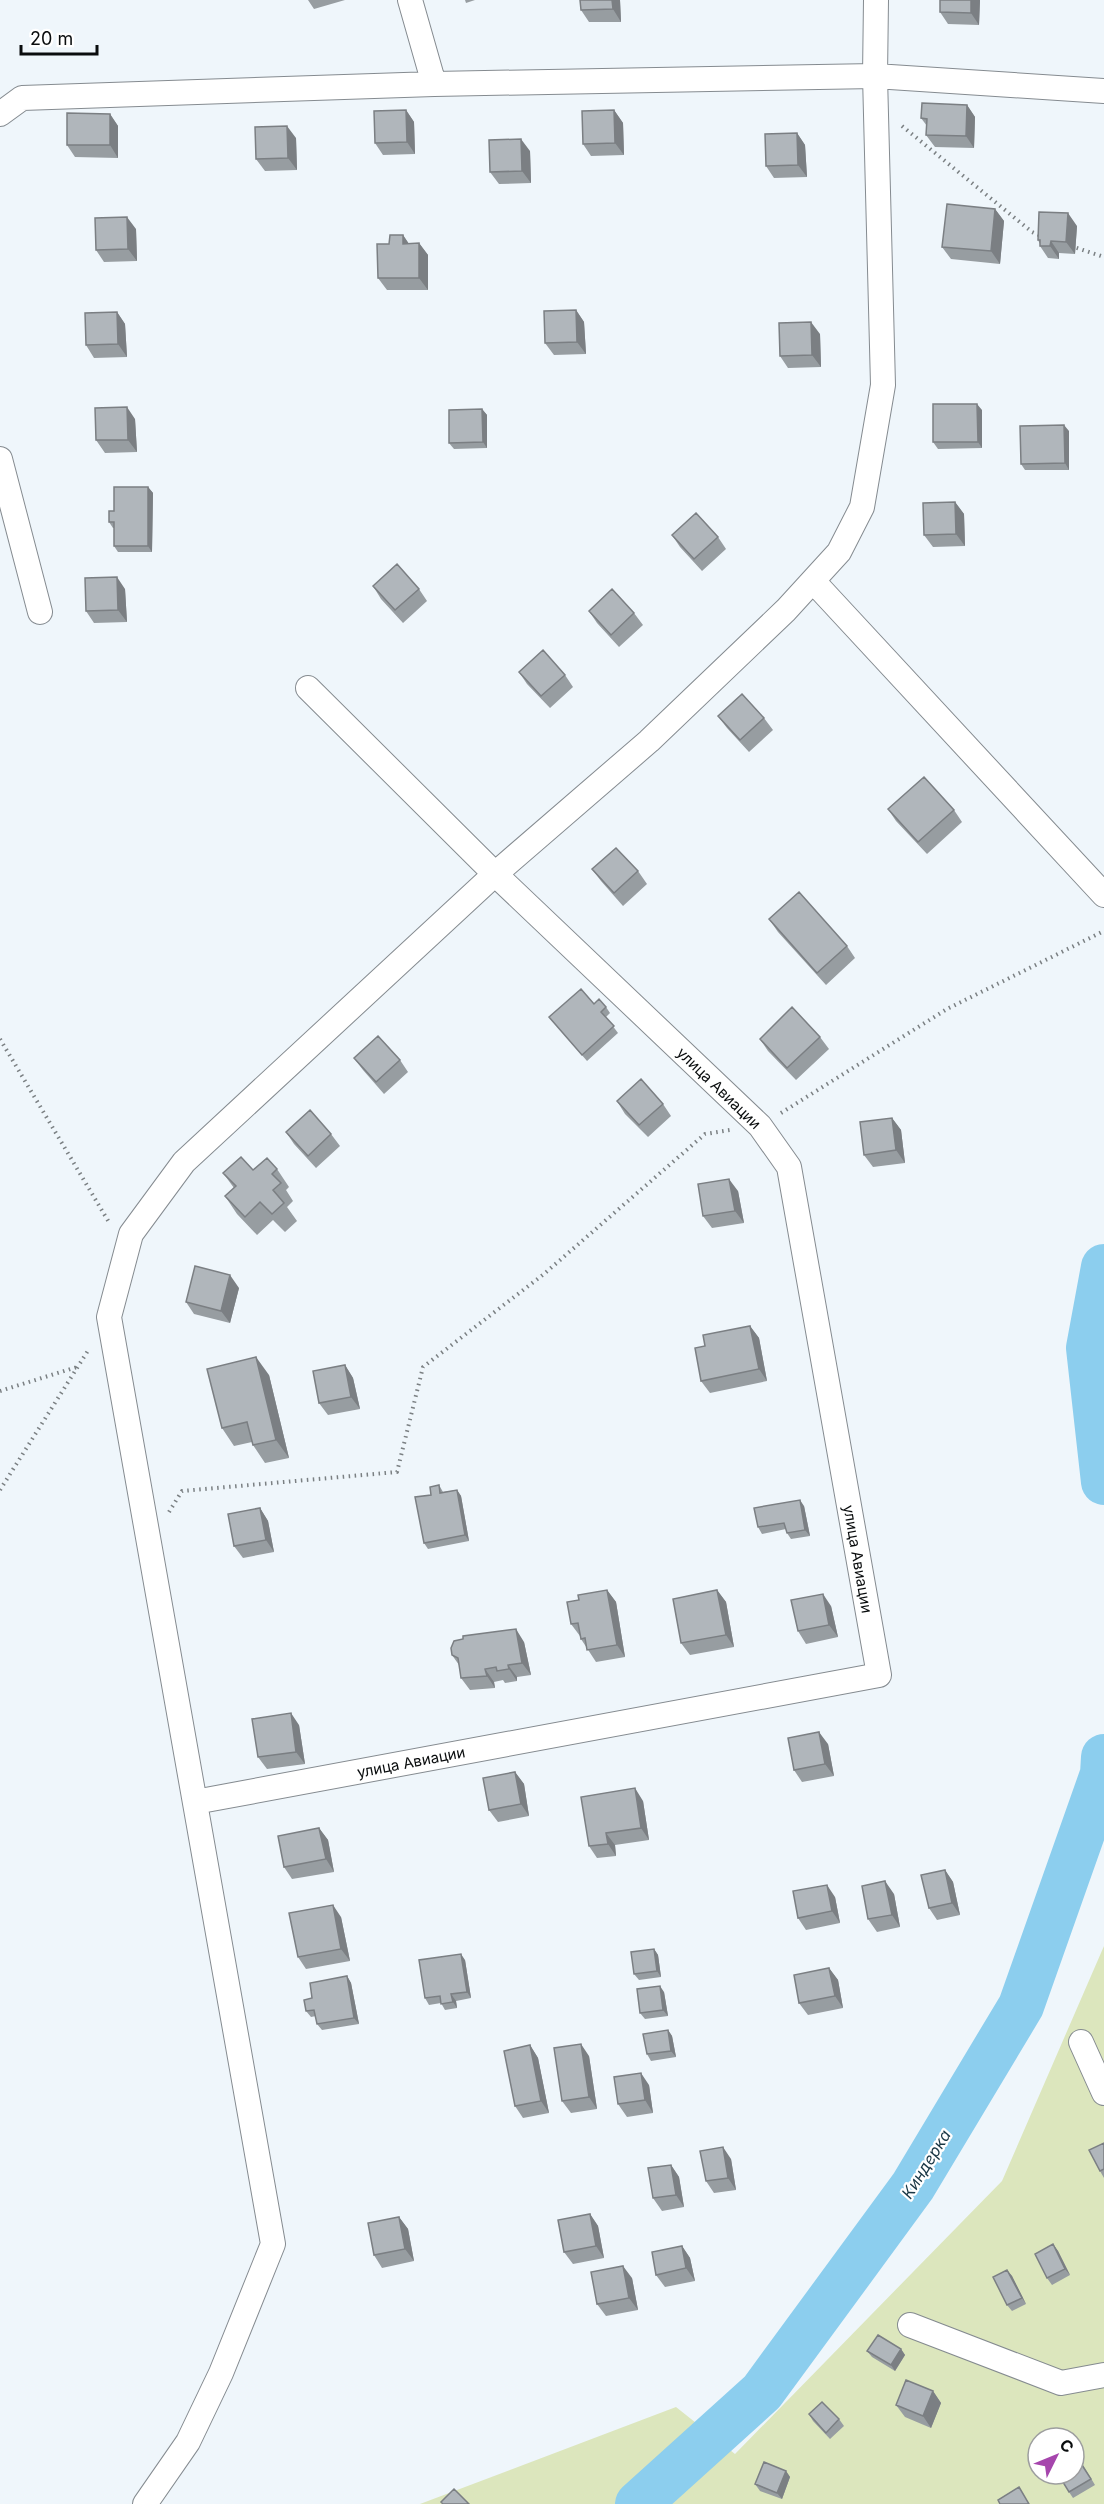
<svg xmlns="http://www.w3.org/2000/svg" width="1104" height="2504" font-family="Inter,sans-serif">
	<style>
		.green { fill: #dce6bd; fill-rule: evenodd }
		.lines { fill: none; stroke-linecap: round; stroke-linejoin: round }
		.river { stroke: #8cceee; stroke-width: 46 }
		.minor-casing { stroke: #858b90; stroke-width: 26 }
		.path { stroke: #7b8083; stroke-width: 4; stroke-dasharray: 1.5 4.5; stroke-linecap: butt }
		.minor { stroke: #fff; stroke-width: 24 }
		.wall { fill: #979da1 }
		.shaded-wall { fill: #7b7f83 }
		.building { fill: #b0b6bb; stroke: #7b7f83; stroke-width: 1.5 }
		.labels { text-anchor: middle; dominant-baseline: central; stroke-width: 4.5; stroke-linejoin: round; paint-order: stroke }
		.street-label { font-size: 15px; fill: #0a0d0e; stroke: #fff }
		.water-label { font-size: 16px; font-style: italic; fill: #193745; stroke: #fff }
	</style>
	<rect width="100%" height="100%" fill="#eff6fb"/>
	<!-- green -->
	<path class="green" d="M1104,1946v558h-684l256,-97 59,47 267,-273zM1038,2438h36v36h-36z"/>
	<g class="lines">
		<!-- river -->
		<path class="river" d="M1104,1267l-15,81 15,134
			M638,2504l124,-112 151,-206 108,-180 82,-232 1,-17"/>
		<defs>
			<path id="minor" d="M410,0l24,84 441,-8 229,15
				M0,114l22,-16 412,-14
				M0,459l40,153
				M813,581l291,314
				M195,1802l684,-127 -90,-508 -29,-41 -265,-252 -187,-186
				M1081,2042l23,51
				M910,2325l151,58 43,-8
				M145,2504l43,-62 33,-69 52,-129 -164,-927 22,-83 53,-72 311,-288 154,-133 137,-131 53,-58 23,-45 21,-122 -8,-309 1,-76"/>
		</defs>
		<!-- minor casing -->
		<use href="#minor" class="minor-casing"/>
		<!-- path -->
		<path class="path" d="M902,126l130,106 9,4
			M1071,246l33,11
			M0,1039l110,185
			M781,1113l166,-104 157,-78
			M0,1391l77,-24
			M0,1490l89,-141
			M169,1512l13,-21 215,-19 26,-105 121,-93 161,-140 25,-4"/>
		<!-- minor -->
		<use href="#minor" class="minor"/>
	</g>
	<!-- wall -->
	<path class="wall" d="M308,0h37l-31,9z
		M465,0h10l-9,3z
		M580,0h40l1,22h-32l-8,-12z
		M980,0l-1,25 -31,-1 -8,-12z
		M967,105l8,12 -1,31 -39,-1 -9,-12 1,-9 -6,-8z
		M406,110l8,12 1,32 -32,1 -8,-12z
		M614,110l9,13 1,32 -33,1 -8,-12z
		M110,114l8,12v32l-43,-1 -8,-12z
		M797,133l8,12 2,32 -33,1 -8,-12z
		M296,138l1,32 -32,1 -9,-12z
		M530,151l1,32 -32,1 -9,-12z
		M995,209l9,12 -4,43 -49,-5 -9,-12z
		M1077,226l-2,28 -16,-1v6l-11,-1 -8,-12v-2l-2,-4z
		M136,229l1,32 -33,1 -8,-12z
		M403,235l6,9 10,-1 9,12v35h-41l-9,-12 11,-34z
		M576,310l8,12 2,32 -32,1 -9,-12z
		M117,312l8,12 2,33 -33,1 -8,-13z
		M820,334l1,33 -33,1 -8,-12z
		M482,409l5,6v33l-33,1 -5,-6z
		M982,410v38l-44,1 -5,-7z
		M135,419l2,33 -32,1 -9,-13z
		M1069,431v39h-44l-4,-6z
		M148,487l5,6 -1,59h-34l-4,-6v-18h-1l-4,-6 5,-11z
		M955,502l9,12 1,32 -32,1 -9,-12z
		M672,535l46,2 8,12 -24,22 -22,-24z
		M373,586l46,3 8,12 -24,22 -22,-24z
		M125,589l2,33 -33,1 -8,-12z
		M589,611l45,2 9,12 -24,22 -22,-24z
		M519,672l46,3 8,12 -23,21 -23,-24z
		M718,716l46,2 9,12 -24,22 -22,-24z
		M888,809l66,1 8,12 -35,32 -31,-33z
		M592,869l46,2 9,13 -24,22 -22,-25z
		M769,919l78,27 8,12 -29,27 -48,-53z
		M594,1004l12,3 4,6 -4,4 12,16 -31,28 -38,-44z
		M820,1037l9,12 -33,31 -28,-29 -8,-12z
		M354,1058l46,2 8,12 -24,22 -21,-24z
		M617,1101l46,3 8,12 -23,21 -23,-23z
		M892,1118l9,12 4,33 -32,4 -9,-12z
		M286,1132l45,2 9,12 -24,22 -22,-24z
		M277,1169l12,18 -3,3 7,11 -6,6 10,14 -12,11 -12,-12 -16,15 -20,-21 -12,-18 9,-8 -11,-15z
		M738,1191l6,32 -32,5 -9,-12z
		M239,1288l-9,35 -36,-9 -8,-12z
		M750,1326l9,12 8,43 -57,12 -9,-12 4,-35z
		M345,1365l8,13 7,31 -32,6 -9,-12z
		M269,1375l20,83 -24,5 -12,-18 -1,-3 -18,4 -12,-18z
		M439,1485l4,7 14,-2 4,6 8,45 -41,8 -4,-6 7,-48z
		M804,1506l6,30 -19,3 -4,-6 -1,-4 -24,5 -4,-7z
		M260,1508l8,13 6,31 -31,6 -9,-12z
		M607,1590l9,12 9,55 -29,5 -15,-23 -1,-3 -9,-12 8,-24z
		M717,1590l9,12 8,45 -44,8 -9,-12z
		M831,1606l7,31 -32,7 -8,-13z
		M524,1642l7,33 -14,2v4l-12,2 -2,-3 -9,2 1,6 -25,2 -9,-12 -2,-13 -7,-10z
		M299,1725l6,39 -38,5 -9,-12z
		M828,1744l6,32 -32,6 -8,-12z
		M515,1772l9,12 5,32 -31,6 -9,-12z
		M643,1801l6,39 -34,5 1,11 -19,2 -8,-12z
		M319,1828l9,12 6,32 -42,7 -8,-12z
		M945,1870l8,12 7,33 -23,5 -8,-12z
		M894,1894l6,33 -23,5 -9,-13z
		M835,1897l5,26 -34,7 -8,-12z
		M341,1917l9,44 -44,8 -8,-12z
		M654,1949l4,6 3,22 -22,3 -5,-6z
		M465,1960l6,38 -15,3 1,7 -12,2 -4,-7 -12,2 -4,-7z
		M829,1968l9,12 5,28 -35,7 -9,-12z
		M347,1976l4,7 8,41 -37,6 -5,-6 -1,-8 -5,1 -5,-6 6,-13z
		M664,1992l4,24 -23,3 -5,-6z
		M668,2030l4,6 4,21 -25,4 -4,-7z
		M530,2045l8,13 11,55 -26,5 -8,-12z
		M589,2056l8,53 -26,4 -9,-12z
		M649,2085l4,28 -26,4 -9,-13z
		M1104,2143v35l-4,-7z
		M731,2159l5,31 -22,3 -8,-12z
		M671,2165l8,12 5,30 -22,4 -9,-13z
		M590,2214l8,12 6,32 -31,6 -9,-12z
		M399,2217l9,12 6,32 -32,7 -8,-13z
		M1053,2244l5,7 12,24 -18,10 -5,-7z
		M682,2246l8,12 5,23 -30,6 -9,-12z
		M1007,2270l5,6 14,28 -14,7 -5,-6z
		M632,2278l6,32 -32,6 -9,-12z
		M901,2349l4,6 -10,16 -23,-14 -5,-6z
		M933,2391l8,12 -10,25 -26,-11 -9,-12z
		M809,2414l30,5 5,7 -14,13 -17,-18z
		M1083,2465l12,20 -22,13 -4,-6z
		M786,2471l4,6 -8,22 -22,-8 -5,-7z"/>
	<!-- shaded-wall -->
	<path class="shaded-wall" d="M612,0h8l1,22 -8,-13z
		M971,0h9l-1,25 -8,-12z
		M967,105l8,12 -1,31 -8,-12z
		M406,110l8,12 1,32 -8,-12z
		M614,110l9,13 1,32 -9,-12z
		M110,114l8,12v32l-8,-13z
		M287,126l9,12 1,32 -9,-12z
		M797,133l8,12 2,32 -9,-12z
		M521,139l9,12 1,32 -9,-12z
		M995,209l9,12 -4,43 -9,-13z
		M1068,213l9,13 -2,28 -9,-12z
		M127,217l9,12 1,32 -9,-12z
		M403,235l8,12 -8,-3z
		M1051,241l8,12v6l-9,-13z
		M419,243l9,12v35l-9,-12z
		M576,310l8,12 2,32 -9,-12z
		M117,312l8,12 2,33 -9,-13z
		M811,322l9,12 1,33 -9,-12z
		M977,404l5,6v38l-4,-6z
		M127,407l8,12 2,33 -9,-12z
		M482,409l5,6v33l-4,-6z
		M1064,425l5,6v39l-4,-7z
		M148,487l5,6 -1,59 -4,-6z
		M955,502l9,12 1,32 -9,-12z
		M117,577l8,12 2,33 -9,-12z
		M892,1118l9,12 4,33 -9,-13z
		M729,1179l9,12 6,32 -9,-12z
		M230,1275l9,13 -9,35 -9,-12z
		M750,1326l9,12 8,43 -8,-12z
		M256,1357l13,18 20,83 -13,-18z
		M345,1365l8,13 7,31 -9,-12z
		M457,1490l4,6 8,45 -4,-6z
		M800,1500l4,6 6,30 -5,-6z
		M260,1508l8,13 6,31 -8,-12z
		M607,1590l9,12 9,55 -8,-12z
		M717,1590l9,12 8,45 -8,-12z
		M823,1594l8,12 7,31 -9,-12z
		M516,1629l8,13 7,33 -9,-12z
		M508,1665l9,12v4l-8,-12z
		M485,1669l9,13 1,6 -8,-12z
		M291,1713l8,12 6,39 -9,-12z
		M819,1732l9,12 6,32 -9,-12z
		M515,1772l9,12 5,32 -8,-12z
		M635,1788l8,13 6,39 -8,-12z
		M319,1828l9,12 6,32 -8,-13z
		M606,1833l9,12 1,11 -8,-12z
		M945,1870l8,12 7,33 -8,-12z
		M885,1881l9,13 6,33 -8,-12z
		M827,1885l8,12 5,26 -8,-12z
		M333,1905l8,12 9,44 -9,-12z
		M654,1949l4,6 3,22 -4,-6z
		M461,1954l4,6 6,38 -4,-6z
		M829,1968l9,12 5,28 -8,-12z
		M347,1976l4,7 8,41 -5,-6z
		M660,1986l4,6 4,24 -5,-6z
		M451,1994l5,7 1,7 -4,-6z
		M668,2030l4,6 4,21 -5,-6z
		M581,2044l8,12 8,53 -8,-12z
		M530,2045l8,13 11,55 -8,-12z
		M641,2073l8,12 4,28 -8,-13z
		M723,2147l8,12 5,31 -8,-12z
		M671,2165l8,12 5,30 -8,-12z
		M590,2214l8,12 6,32 -8,-12z
		M399,2217l9,12 6,32 -9,-12z
		M1053,2244l5,7 12,24 -5,-6z
		M682,2246l8,12 5,23 -9,-13z
		M623,2266l9,12 6,32 -9,-12z
		M1007,2270l5,6 14,28 -4,-6z
		M901,2349l4,6 -10,16 -4,-6z
		M933,2391l8,12 -10,25 -8,-12z
		M786,2471l4,6 -8,22 -5,-6z"/>
	<!-- building -->
	<path class="building" d="M580,0h32l1,9 -32,1z
		M940,0h31v13l-31,-1z
		M922,103l45,2 -1,31 -40,-1 1,-16 -6,-1z
		M406,110l1,32 -32,1 -1,-32z
		M614,110l1,33 -32,1 -1,-33z
		M67,113l43,1v31h-43z
		M287,126l1,32 -32,1 -1,-32z
		M797,133l1,32 -32,1 -1,-32z
		M521,139l1,32 -32,1 -1,-32z
		M947,204l48,5 -4,42 -49,-4z
		M1039,212l29,1 -2,29 -15,-1 -1,5h-10v-6h-2z
		M127,217l1,32 -32,1 -1,-32z
		M390,235h13v9l16,-1v35h-41l-1,-34h12z
		M576,310l1,32 -32,1 -1,-32z
		M117,312l1,32 -32,1 -1,-32z
		M811,322l1,33 -32,1 -1,-33z
		M933,404h44l1,38h-45z
		M127,407l1,33h-32l-1,-32z
		M482,409l1,33 -34,1v-33z
		M1064,425l1,38 -44,1 -1,-38z
		M114,487h34v59h-34v-24h-5v-11h5z
		M955,502l1,32 -32,1 -1,-32z
		M696,513l22,24 -24,22 -22,-24z
		M397,564l22,25 -24,21 -22,-24z
		M117,577l1,33 -32,1 -1,-33z
		M612,589l22,24 -23,22 -22,-24z
		M543,650l22,25 -24,21 -22,-24z
		M742,694l22,24 -24,22 -22,-24z
		M924,777l30,33 -36,32 -30,-33z
		M616,848l22,23 -24,22 -22,-24z
		M799,892l48,54 -30,27 -48,-54z
		M581,989l13,15 5,-5 7,8 -5,5 13,14 -32,29 -33,-38z
		M792,1007l28,30 -33,31 -27,-29z
		M378,1036l22,24 -24,22 -22,-24z
		M641,1079l22,25 -24,21 -22,-24z
		M310,1110l21,24 -23,22 -22,-24z
		M892,1118l4,32 -32,5 -4,-33z
		M241,1157l12,13 14,-12 10,11 -5,5 9,9 -8,7 11,13 -12,11 -12,-12 -15,15 -20,-21 11,-10 -13,-13z
		M729,1179l6,32 -32,5 -5,-32z
		M195,1266l35,9 -9,36 -35,-9z
		M750,1326l9,43 -58,12 -6,-33 10,-2 -2,-11z
		M256,1357l20,83 -23,5 -6,-23 -25,6 -15,-59z
		M345,1365l6,32 -32,6 -6,-32z
		M439,1485l1,8 17,-3 8,45 -41,8 -9,-46 16,-2 -1,-8z
		M800,1500l5,30 -18,3 -3,-10 -26,4 -4,-19z
		M260,1508l6,32 -32,6 -6,-32z
		M607,1590l10,55 -30,5 -2,-12 -4,1 -3,-16 -7,1 -4,-22 12,-2 -1,-5z
		M717,1590l9,45 -45,8 -8,-44z
		M823,1594l6,31 -31,6 -7,-31z
		M516,1629l6,34 -14,2 1,4 -12,2 -1,-4 -11,2 2,7 -26,2 -3,-20 -6,-3 -1,-7 3,-7 9,-2v-3z
		M291,1713l5,39 -38,5 -6,-38z
		M819,1732l6,32 -31,6 -6,-32z
		M515,1772l6,32 -32,6 -6,-32z
		M635,1788l6,40 -35,5 2,11 -19,2 -8,-49z
		M319,1828l7,31 -42,8 -6,-31z
		M945,1870l7,33 -23,5 -8,-33z
		M885,1881l7,34 -24,4 -6,-33z
		M827,1885l5,26 -34,7 -5,-27z
		M333,1905l8,44 -43,8 -9,-44z
		M654,1949l3,22 -23,3 -3,-22z
		M461,1954l6,38 -16,2 2,8 -12,2 -1,-8 -15,2 -6,-38z
		M829,1968l6,28 -36,7 -5,-28z
		M347,1976l7,42 -37,6 -3,-14 -8,1 -2,-11 8,-2 -2,-15z
		M660,1986l3,24 -23,3 -3,-24z
		M668,2030l3,21 -24,3 -4,-20z
		M581,2044l8,53 -27,4 -8,-53z
		M530,2045l11,56 -26,5 -11,-55z
		M641,2073l4,27 -27,4 -4,-27z
		M1104,2143v26l-4,2 -11,-21z
		M723,2147l5,31 -22,3 -6,-30z
		M671,2165l5,30 -23,3 -5,-30z
		M590,2214l6,32 -32,6 -6,-32z
		M399,2217l6,32 -31,6 -6,-32z
		M1053,2244l12,25 -18,9 -12,-24z
		M682,2246l4,22 -30,7 -4,-23z
		M623,2266l6,32 -32,6 -6,-32z
		M1007,2270l15,28 -15,7 -14,-28z
		M878,2335l23,14 -10,16 -24,-14z
		M906,2380l27,11 -10,25 -27,-11z
		M822,2402l17,17 -13,14 -17,-19z
		M1078,2459l13,20 -22,13 -11,-18h16v-13z
		M764,2462l22,9 -9,22 -22,-9z
		M1019,2487l10,17h-29l-2,-4z
		M454,2489l15,15h-26l-2,-2z"/>
	<g class="labels">
		<!-- street labels -->
		<g class="street-label">
			<text transform="translate(719 1088) rotate(44)">улица Авиации</text>
			<text transform="translate(858 1559) rotate(80)">улица Авиации</text>
			<text transform="translate(411 1762) rotate(-11)">улица Авиации</text>
		</g>
		<!-- water labels -->
		<g class="water-label">
			<text transform="translate(926 2164) rotate(-58)">Киндерка</text>
		</g>
	</g>
	<!-- north arrow -->
	<g transform="translate(1056 2456) rotate(47)"><circle r="28" fill="#ffffff" stroke="#9d9e9f" stroke-width="1.5"/>
	<path d="M0-4.5L10 22L0 15L-10 22Z" fill="#a646ad"/>
	<text y="-9" font-size="16" font-weight="bold" text-anchor="middle" fill="#0a0d0e">С</text>
	</g>
	<!-- scale -->
	<path d="M21 45v9h76v-9" fill="none" stroke="#0a0d0e" stroke-width="3"/>
	<text x="30" y="45" font-size="18" fill="#0a0d0e" stroke="#ffffff" stroke-width="4.5" paint-order="stroke">20 m</text>
</svg>
